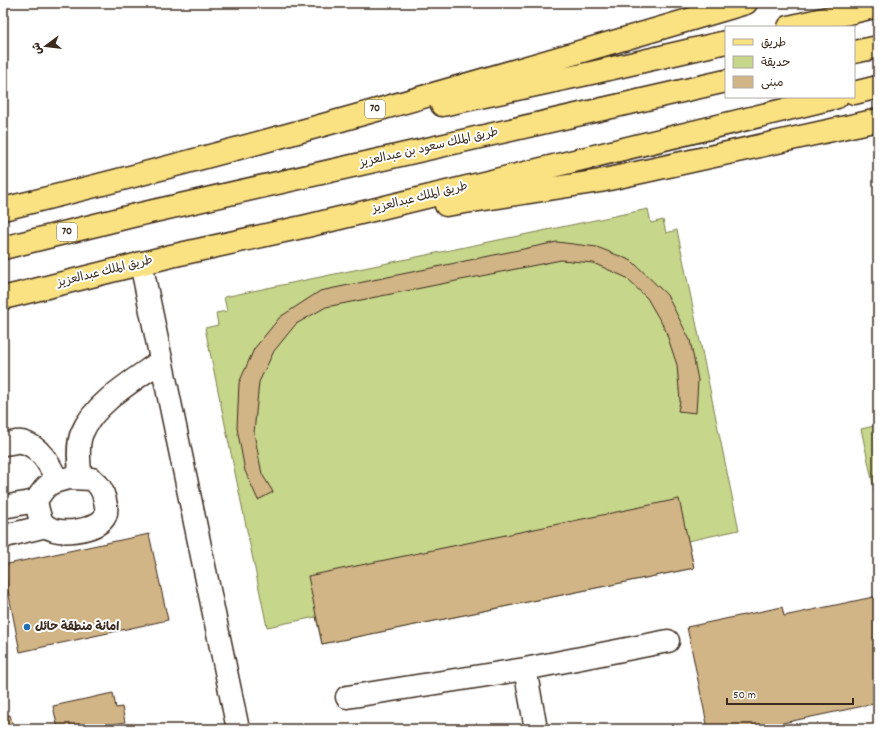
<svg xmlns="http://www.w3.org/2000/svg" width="881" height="732" font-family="Dekko,'Playpen Sans Arabic',sans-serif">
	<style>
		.green { fill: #c6d68a; stroke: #808054 }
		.building { fill: #d1b586; stroke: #3b2a1e }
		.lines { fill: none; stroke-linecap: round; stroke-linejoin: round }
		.minor-casing { stroke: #3b2a1e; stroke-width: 25 }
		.major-casing { stroke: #3b2a1e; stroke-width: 25 }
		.minor { stroke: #fff; stroke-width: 22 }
		.major { stroke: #fae181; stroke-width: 22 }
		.poi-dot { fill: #1f6fb2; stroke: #fff; stroke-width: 1.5 }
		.labels { text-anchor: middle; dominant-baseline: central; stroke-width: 4; stroke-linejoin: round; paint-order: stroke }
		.shield { fill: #fff; stroke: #766a62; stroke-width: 1 }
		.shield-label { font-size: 11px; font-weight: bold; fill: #3b2a1e }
		.street-label { font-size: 12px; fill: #3b2a1e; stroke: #fff }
		.poi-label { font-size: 12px; font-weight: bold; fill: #3b2a1e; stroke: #fff; text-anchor: start }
	</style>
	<rect width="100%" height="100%" fill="#fff"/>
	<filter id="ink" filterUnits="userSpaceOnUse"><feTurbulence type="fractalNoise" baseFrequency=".025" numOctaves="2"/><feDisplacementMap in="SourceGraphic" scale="8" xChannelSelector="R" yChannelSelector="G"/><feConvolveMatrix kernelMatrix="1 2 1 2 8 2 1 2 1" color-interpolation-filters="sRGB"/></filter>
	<g filter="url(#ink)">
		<!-- green -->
		<path class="green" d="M648,209l3,14 12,-3 3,13 11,-3 62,300 -51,11 6,27 -372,76 -6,-27 -49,10 -62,-299 13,-3 -2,-12 11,-2 -3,-14z
			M878,425v82l-17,-78z"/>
		<!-- building -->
		<path class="building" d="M557,242l40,5 35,14 35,34 23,45 8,40 -2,33 -18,-2 2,-10 -3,-36 -12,-36 -18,-31 -22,-21 -32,-14 -32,-3 -235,47 -30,17 -22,27 -15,31 -5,51 8,41 11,18 -15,8 -13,-29 -8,-43 2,-45 15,-34 26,-32 40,-26z
			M679,499l15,69 -372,76 -14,-68z
			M149,534l19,86 -148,32 -17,-87z
			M878,596v107l-124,26h-46l-21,-102 95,-20 2,9z
			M113,693l3,15 6,-1 3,15 -34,7h-33l-5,-23z
			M10,715l4,14h-11v-13z
			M143,725l1,4h-15v-1z"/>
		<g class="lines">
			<defs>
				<path id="minor" d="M141,263l97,466
					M3,444c6,0 13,-3 19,-2 18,4 28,23 35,38
					M70,478l22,1c7,6 10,10 12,18 2,7 4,15 0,21 -9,13 -45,18 -58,8 -7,-5 -8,-17 -10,-25 10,-17 14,-19 34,-23z
					M81,478c-2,-12 -4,-34 1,-45 12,-30 54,-54 79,-72
					M3,507l33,-6
					M3,538l2,-2 41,-10
					M525,669l11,60
					M347,697l178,-28 143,-28"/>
				<path id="major" d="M789,27l89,-21
					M854,52l24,-5
					M854,93l24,-6
					M442,105l145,-31 139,-32
					M446,205l154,-24 278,-61
					M3,209c249,-61 496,-133 743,-206
					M3,248l129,-32 594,-135
					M3,298l168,-42 136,-30 530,-129"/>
			</defs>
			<!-- minor casing -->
			<use href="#minor" class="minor-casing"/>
			<!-- major casing -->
			<use href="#major" class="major-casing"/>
			<!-- minor -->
			<use href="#minor" class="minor"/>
			<!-- major -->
			<use href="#major" class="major"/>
		</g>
	</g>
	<!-- markers -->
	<circle class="poi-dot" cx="27" cy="627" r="4"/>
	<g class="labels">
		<!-- shield labels -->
		<g class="shield">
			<rect x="365" y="100" width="20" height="18" rx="3"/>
			<rect x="57" y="223" width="20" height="18" rx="3"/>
		</g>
		<g class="shield-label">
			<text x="375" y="109">70</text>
			<text x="67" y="232">70</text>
		</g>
		<!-- street labels -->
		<g class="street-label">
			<text transform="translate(429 148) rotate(-13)">طريق الملك سعود بن عبدالعزيز</text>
			<text transform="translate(420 198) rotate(-14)">طريق الملك عبدالعزيز</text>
			<text transform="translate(105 272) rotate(-14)">طريق الملك عبدالعزيز</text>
		</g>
		<!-- poi labels -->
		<g class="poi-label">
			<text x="35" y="627">امانة منطقة حائل</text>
		</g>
	</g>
	<!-- margin -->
	<rect width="881" height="732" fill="none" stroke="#fff" stroke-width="16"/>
	<rect x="8" y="8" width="865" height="716" fill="none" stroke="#3b2a1e" stroke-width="1.5" filter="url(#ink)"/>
	<!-- legend -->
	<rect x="725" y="26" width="130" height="72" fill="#ffffff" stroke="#b1aaa5"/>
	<rect x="733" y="39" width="20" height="6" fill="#fae181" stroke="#b1aaa5"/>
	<text x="761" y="46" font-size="12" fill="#3b2a1e">طريق</text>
	<rect x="733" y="56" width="20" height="12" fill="#c6d68a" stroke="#b1aaa5"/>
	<text x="761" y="66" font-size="12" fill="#3b2a1e">حديقة</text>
	<rect x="733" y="76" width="20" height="12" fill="#d1b586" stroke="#b1aaa5"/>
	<text x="761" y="86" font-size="12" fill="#3b2a1e">مبنى</text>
	<!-- north arrow -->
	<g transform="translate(46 46) rotate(255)" stroke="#ffffff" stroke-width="3" paint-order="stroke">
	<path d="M0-3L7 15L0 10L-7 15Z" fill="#3b2a1e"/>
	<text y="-6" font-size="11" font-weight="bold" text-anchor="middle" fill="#3b2a1e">ش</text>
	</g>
	<!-- scale -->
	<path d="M727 698v6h126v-6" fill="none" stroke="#3b2a1e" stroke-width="2"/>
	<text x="733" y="698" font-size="12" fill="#3b2a1e" stroke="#ffffff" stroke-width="3" paint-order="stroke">50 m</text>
</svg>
